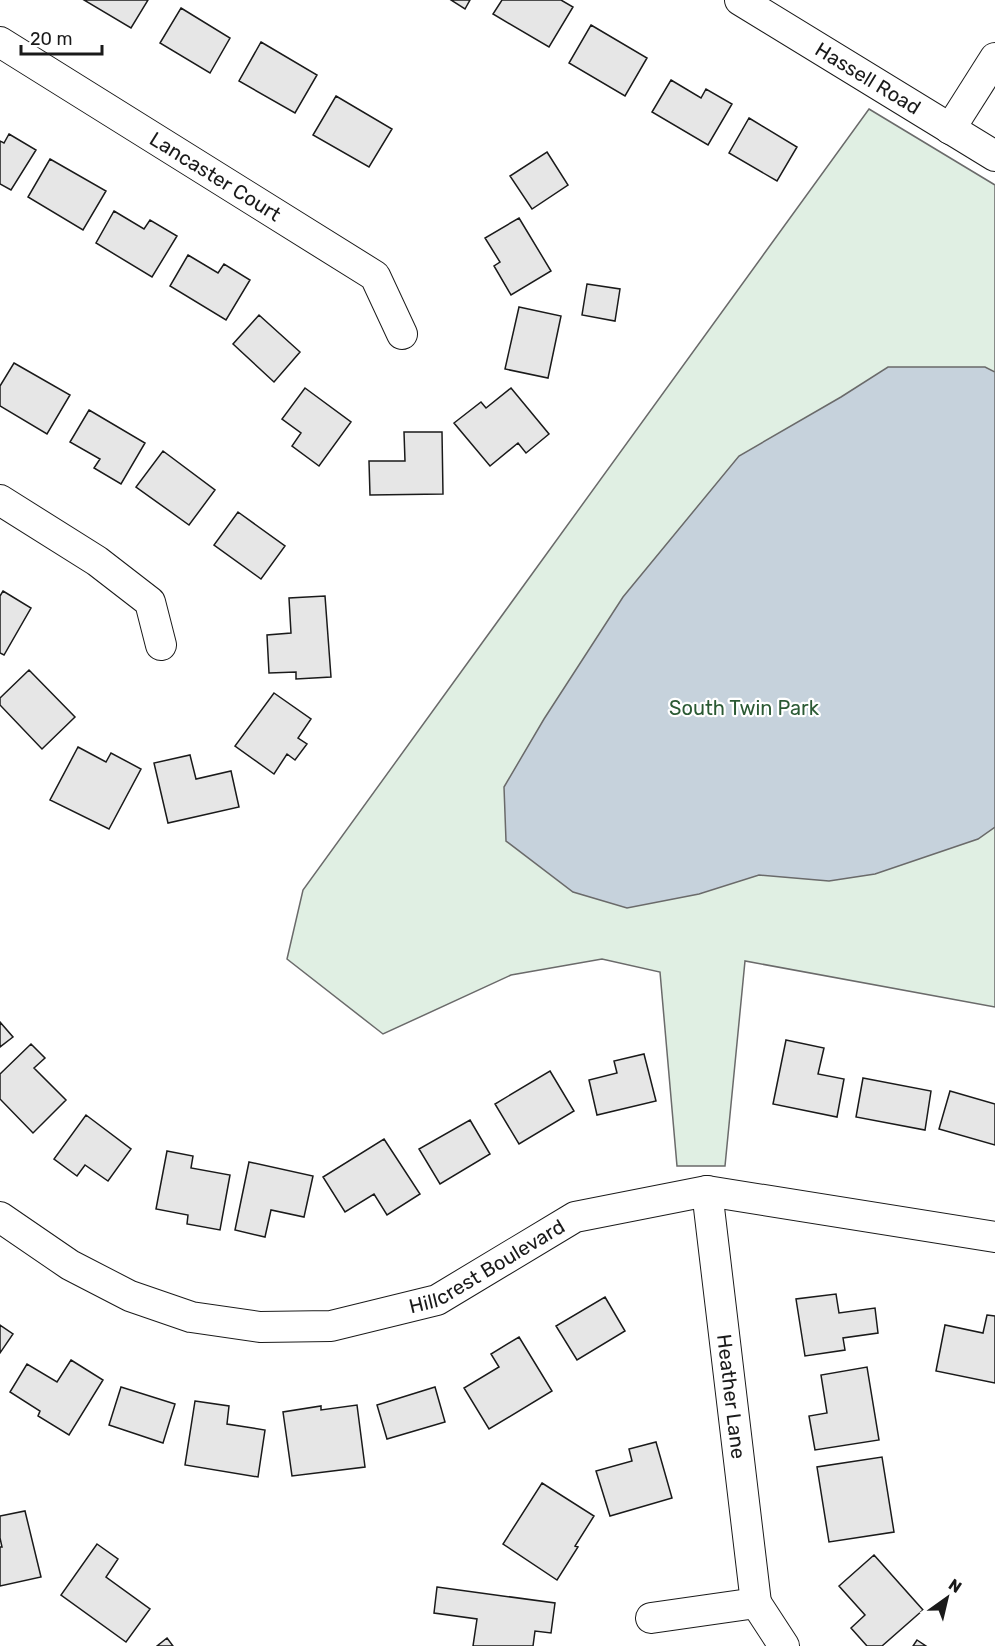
<svg xmlns="http://www.w3.org/2000/svg" width="995" height="1646" font-family="Rubik,sans-serif">
	<style>
		.green { fill: #e0efe3; stroke: #6a6a6a; stroke-width: 1.5 }
		.water { fill: #c6d2dc; stroke: #6a6a6a; stroke-width: 1.5 }
		.building { fill: #e6e6e6; stroke: #1a1a1a; stroke-width: 1.5 }
		.lines { fill: none; stroke-linecap: round; stroke-linejoin: round }
		.minor-casing { stroke: #1a1a1a; stroke-width: 32 }
		.minor { stroke: #fff; stroke-width: 30 }
		.labels { text-anchor: middle; dominant-baseline: central; stroke-width: 4.5; stroke-linejoin: round; paint-order: stroke }
		.street-label { font-size: 20px; fill: #1a1a1a; stroke: #fff }
		.park-label { font-size: 20px; fill: #2b5a34; stroke: #fff }
	</style>
	<rect width="100%" height="100%" fill="#fff"/>
	<!-- green -->
	<path class="green" d="M869,109l126,76v822l-250,-46 -20,205h-48l-17,-194 -58,-13 -91,16 -128,59 -96,-75 16,-69z"/>
	<!-- water -->
	<path class="water" d="M888,367h97l10,5v455l-17,12 -103,35 -46,7 -70,-6 -60,19 -72,14 -54,-16 -67,-51 -2,-54 40,-68 79,-122 116,-141 102,-59z"/>
	<!-- building -->
	<path class="building" d="M84,0h64l-17,28z
		M451,0h19l-5,9z
		M502,0h59l12,7 -24,40 -56,-33z
		M181,8l49,30 -20,35 -50,-30z
		M591,25l56,33 -22,38 -56,-33z
		M261,42l56,33 -22,38 -56,-32z
		M671,80l30,18 5,-9 26,15 -24,41 -56,-33z
		M336,96l56,33 -23,38 -56,-32z
		M749,118l48,29 -20,34 -48,-28z
		M9,134l27,16 -25,40 -11,-6v-43l4,2z
		M547,152l21,33 -36,24 -22,-33z
		M50,159l56,32 -23,39 -55,-33z
		M114,211l30,18 6,-9 27,16 -25,41 -56,-34z
		M519,218l32,53 -40,24 -17,-29 6,-4 -15,-24z
		M188,255l30,18 6,-9 26,16 -24,40 -56,-34z
		M587,284l33,5 -5,32 -33,-6z
		M519,307l42,9 -13,62 -43,-9z
		M259,315l41,37 -26,30 -41,-38z
		M14,363l56,32 -23,39 -47,-28v-20z
		M305,388l46,34 -32,44 -27,-20 9,-13 -19,-14z
		M511,388l38,46 -23,19 -8,-10 -28,23 -36,-43 27,-21 5,6z
		M89,410l56,33 -24,41 -27,-16 6,-9 -30,-17z
		M404,432h38l1,62 -73,1 -1,-34h36z
		M163,451l52,39 -26,35 -53,-38z
		M238,512l47,34 -24,33 -47,-34z
		M3,591l28,17 -27,47 -4,-2v-57z
		M325,596l6,81 -35,2v-7l-27,1 -2,-38 24,-2 -2,-35z
		M29,670l46,47 -33,32 -42,-44v-7z
		M274,693l37,26 -13,19 9,6 -12,16 -8,-6 -13,20 -39,-28z
		M78,747l28,15 5,-9 30,16 -32,60 -59,-29z
		M190,755l6,24 35,-8 8,36 -71,16 -14,-60z
		M0,1022l13,15 -13,10z
		M786,1040l38,8 -6,26 26,5 -7,38 -64,-13z
		M31,1044l14,14 -11,10 32,32 -33,33 -33,-34v-25z
		M644,1054l12,47 -59,14 -8,-35 28,-7 -3,-12z
		M550,1071l24,40 -55,33 -24,-40z
		M863,1078l68,13 -6,39 -69,-13z
		M950,1091l45,13v41l-56,-16z
		M86,1115l45,34 -23,32 -23,-16 -8,11 -23,-17z
		M470,1120l20,34 -50,30 -21,-35z
		M384,1139l36,55 -33,21 -13,-21 -29,18 -22,-35z
		M167,1151l26,5 -2,12 39,7 -10,55 -33,-6 1,-9 -32,-6z
		M249,1162l64,14 -9,41 -33,-7 -6,27 -30,-7z
		M836,1294l3,19 36,-5 3,25 -35,5 2,12 -40,6 -9,-57z
		M605,1297l20,34 -48,29 -21,-34z
		M987,1315l8,1v67l-59,-12 9,-46 38,8z
		M0,1325l13,9 -13,19z
		M519,1337l33,54 -63,38 -25,-41 35,-21 -8,-13z
		M71,1360l32,20 -34,55 -31,-19 2,-5 -30,-19 17,-28 30,18z
		M867,1367l12,73 -64,10 -6,-34 18,-3 -6,-38z
		M121,1387l54,17 -12,39 -54,-18z
		M435,1387l10,35 -58,17 -10,-34z
		M195,1401l34,5 -2,18 38,6 -7,47 -73,-12z
		M357,1405l8,62 -73,9 -9,-64 38,-6v4z
		M656,1442l16,56 -62,18 -14,-45 36,-10 -3,-12z
		M882,1457l12,75 -65,10 -12,-75z
		M542,1483l52,33 -19,30 3,1 -21,33 -54,-36z
		M25,1511l16,66 -41,9v-39h2l-2,-9v-22z
		M97,1544l21,15 -12,18 44,32 -24,33 -65,-47z
		M874,1555l49,55 -41,36h-15l-16,-18 14,-13 -26,-29z
		M437,1587l118,16 -4,30 -16,-2 -2,15h-60l4,-27 -43,-6z
		M167,1638l6,8h-16z
		M917,1640l9,6h-13z"/>
	<g class="lines">
		<defs>
			<g id="minor">
				<path id="s1" d="M740,0l255,156"/>
				<path id="s2" d="M0,42l375,234 27,58"/>
				<path d="M950,129l45,-71"/>
				<path d="M0,500l97,61 53,41 11,43"/>
				<path id="s3" d="M707,1191l49,412"/>
				<path id="s4" d="M0,1217l70,48 60,31 61,21 69,10 71,-1 106,-26 138,-83 132,-26 288,46"/>
				<path d="M651,1618l105,-15 28,43"/>
			</g>
		</defs>
		<!-- minor casing -->
		<use href="#minor" class="minor-casing"/>
		<!-- minor -->
		<use href="#minor" class="minor"/>
	</g>
	<g class="labels">
		<!-- street labels -->
		<g class="street-label">
			<text stroke="none"><textPath href="#s1" startOffset="150">Hassell Road</textPath></text>
			<text stroke="none"><textPath href="#s2" startOffset="254">Lancaster Court</textPath></text>
			<text stroke="none"><textPath href="#s4" startOffset="526">Hillcrest Boulevard</textPath></text>
			<text stroke="none"><textPath href="#s3" startOffset="207">Heather Lane</textPath></text>
		</g>
		<!-- park labels -->
		<g class="park-label">
			<text x="744" y="708">South Twin Park</text>
		</g>
	</g>
	<!-- north arrow -->
	<g transform="translate(947 1598) rotate(34)" stroke="#ffffff" stroke-width="4.5" paint-order="stroke">
	<path d="M0-4.5L10 22L0 15L-10 22Z" fill="#1a1a1a"/>
	<text y="-9" font-size="16" font-weight="bold" text-anchor="middle" fill="#1a1a1a">N</text>
	</g>
	<!-- scale -->
	<path d="M21 45v9h81v-9" fill="none" stroke="#1a1a1a" stroke-width="3"/>
	<text x="30" y="45" font-size="18" fill="#1a1a1a" stroke="#ffffff" stroke-width="4.5" paint-order="stroke">20 m</text>
</svg>
